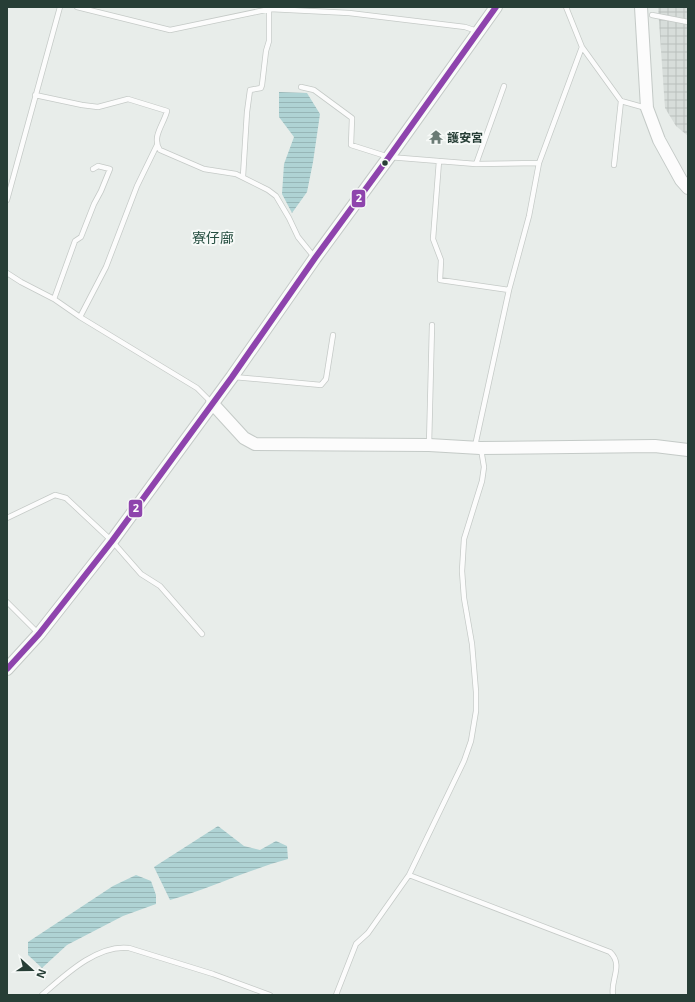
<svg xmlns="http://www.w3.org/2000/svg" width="695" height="1002" font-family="'Open Sans','Noto Sans TC',sans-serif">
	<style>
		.industrial { fill: url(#industrial-grid) }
		.water { fill: url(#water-rules) }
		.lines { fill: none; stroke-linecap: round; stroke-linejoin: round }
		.lane-casing { stroke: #c5cac7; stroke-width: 6 }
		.secondary-casing { stroke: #c4cac7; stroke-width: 14 }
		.lane { stroke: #fcfcfc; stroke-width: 4.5 }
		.secondary { stroke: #fcfcfc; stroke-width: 12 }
		.bus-1-casing { stroke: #f7faf8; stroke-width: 9 }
		.bus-1 { stroke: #8e44ad; stroke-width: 6 }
		.bus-dot { fill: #273e36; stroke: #f7faf8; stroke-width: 1.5 }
		.labels { text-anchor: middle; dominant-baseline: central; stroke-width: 4; stroke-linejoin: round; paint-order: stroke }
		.poi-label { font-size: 12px; font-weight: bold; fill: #273e36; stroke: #f7faf8; text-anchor: start }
		.quarter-label { font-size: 14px; fill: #254e40; stroke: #f7faf8 }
		.line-badge { stroke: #f7faf8; stroke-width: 1.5 }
		.badge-label { font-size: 11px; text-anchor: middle; font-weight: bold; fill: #fff }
	</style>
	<defs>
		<pattern id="industrial-grid" width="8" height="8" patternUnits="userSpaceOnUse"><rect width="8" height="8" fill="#d7ddda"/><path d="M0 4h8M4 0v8" fill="none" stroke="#b9bfbc"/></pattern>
		<pattern id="water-rules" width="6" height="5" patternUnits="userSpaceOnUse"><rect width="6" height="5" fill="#afd3d4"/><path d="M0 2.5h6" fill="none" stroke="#97b6b7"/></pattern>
	</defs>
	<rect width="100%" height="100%" fill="#e8edea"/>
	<!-- industrial -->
	<path class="industrial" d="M658,7h30v129l-12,-10 -11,-18z"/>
	<!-- water -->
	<path class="water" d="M279,92l28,1 13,21 -7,48 -6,30 -15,21 -10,-19 2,-30 10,-27 -15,-20z
		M218,826l26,20 16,4 16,-9 11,5 1,13c-40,11 -78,29 -118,41l-16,-33z
		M136,875l15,6 5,14v9l-33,12 -56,29 -25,23 -14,-13v-13l85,-56z"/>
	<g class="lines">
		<defs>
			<path id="lane" d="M77,7l93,23 100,-21 79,4 116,14 12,4
				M566,7l16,40 39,54 25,7
				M652,15l36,7
				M301,87l13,3 38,28 -1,27 38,12 87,7 63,-1
				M35,95l47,10 16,2 30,-8 39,12c-3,13 -16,26 -7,39l44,19 32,5 32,16 8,6 13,22 9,19 17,21
				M439,161l-6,78 8,21 -1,20 69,10
				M476,164l28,-78
				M614,165l7,-64
				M243,176l4,-64 3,-22 11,-2 1,-3 4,-34 3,-10v-34
				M7,200l53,-193
				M7,273l14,9 33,17 26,18 117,71 14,14
				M54,299l21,-58 6,-4 2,-5 11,-28 7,-13 9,-22 -12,-3 -5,3
				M80,317l26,-50 31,-81 20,-41
				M234,377l87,8 5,-6 7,-44
				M429,445l3,-120
				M475,446l34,-156 20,-74 10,-53 43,-116
				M7,518l48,-23 11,3 46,43 29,33 19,12 42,48
				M7,602l31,31
				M409,875l201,77c14,13 0,28 3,43
				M42,995c22,-19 55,-51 87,-47l84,26 57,21
				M336,995l20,-51 12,-11 41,-58 55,-114 7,-20 5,-30v-19l-4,-48 -8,-46 -2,-27 2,-32 18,-58 2,-14 -3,-18"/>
			<path id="secondary" d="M641,7l6,101 12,32 22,40 7,8
				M212,403l32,35 11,6 174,1 51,3 175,-2 33,4
				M7,669l32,-35 73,-93 120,-164 83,-119 74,-101 107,-150"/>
		</defs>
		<!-- lane casing -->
		<use href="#lane" class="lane-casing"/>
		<!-- secondary casing -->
		<use href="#secondary" class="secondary-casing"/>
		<!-- lane -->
		<use href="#lane" class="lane"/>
		<!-- secondary -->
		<use href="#secondary" class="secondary"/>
		<defs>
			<path id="bus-1" d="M7,669l32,-35 73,-93 120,-164 83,-119 74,-101 107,-150"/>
		</defs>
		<!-- bus-1 casing -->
		<use href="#bus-1" class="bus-1-casing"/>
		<!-- bus-1 -->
		<use href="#bus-1" class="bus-1"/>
	</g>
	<!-- icons -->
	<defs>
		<symbol id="temple-bare" viewBox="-9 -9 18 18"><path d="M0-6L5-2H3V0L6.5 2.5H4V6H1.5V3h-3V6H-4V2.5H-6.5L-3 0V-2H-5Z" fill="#6b7b75" stroke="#f7faf8" stroke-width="2.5" paint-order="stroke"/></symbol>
	</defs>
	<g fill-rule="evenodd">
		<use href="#temple-bare" x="426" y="127" width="20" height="20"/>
	</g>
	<!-- markers -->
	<circle class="bus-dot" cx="385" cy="163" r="3.5"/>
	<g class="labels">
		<!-- poi labels -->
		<g class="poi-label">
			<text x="447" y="137">護安宮</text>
		</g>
		<!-- quarter labels -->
		<g class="quarter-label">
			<text x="213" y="237">寮仔廍</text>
		</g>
	</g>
	<g class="line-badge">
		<rect x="351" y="189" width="15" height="19" rx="4" fill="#8e44ad"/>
		<rect x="128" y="499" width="15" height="19" rx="4" fill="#8e44ad"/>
	</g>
	<g class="badge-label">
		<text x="359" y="202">2</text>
		<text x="136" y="512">2</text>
	</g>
	<!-- border -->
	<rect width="695" height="1002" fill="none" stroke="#273e36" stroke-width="16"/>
	<!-- north arrow -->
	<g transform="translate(32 970) rotate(111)" stroke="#f7faf8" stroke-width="3" paint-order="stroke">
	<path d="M0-3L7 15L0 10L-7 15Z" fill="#273e36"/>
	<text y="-6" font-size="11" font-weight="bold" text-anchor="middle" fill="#273e36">N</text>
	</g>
</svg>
